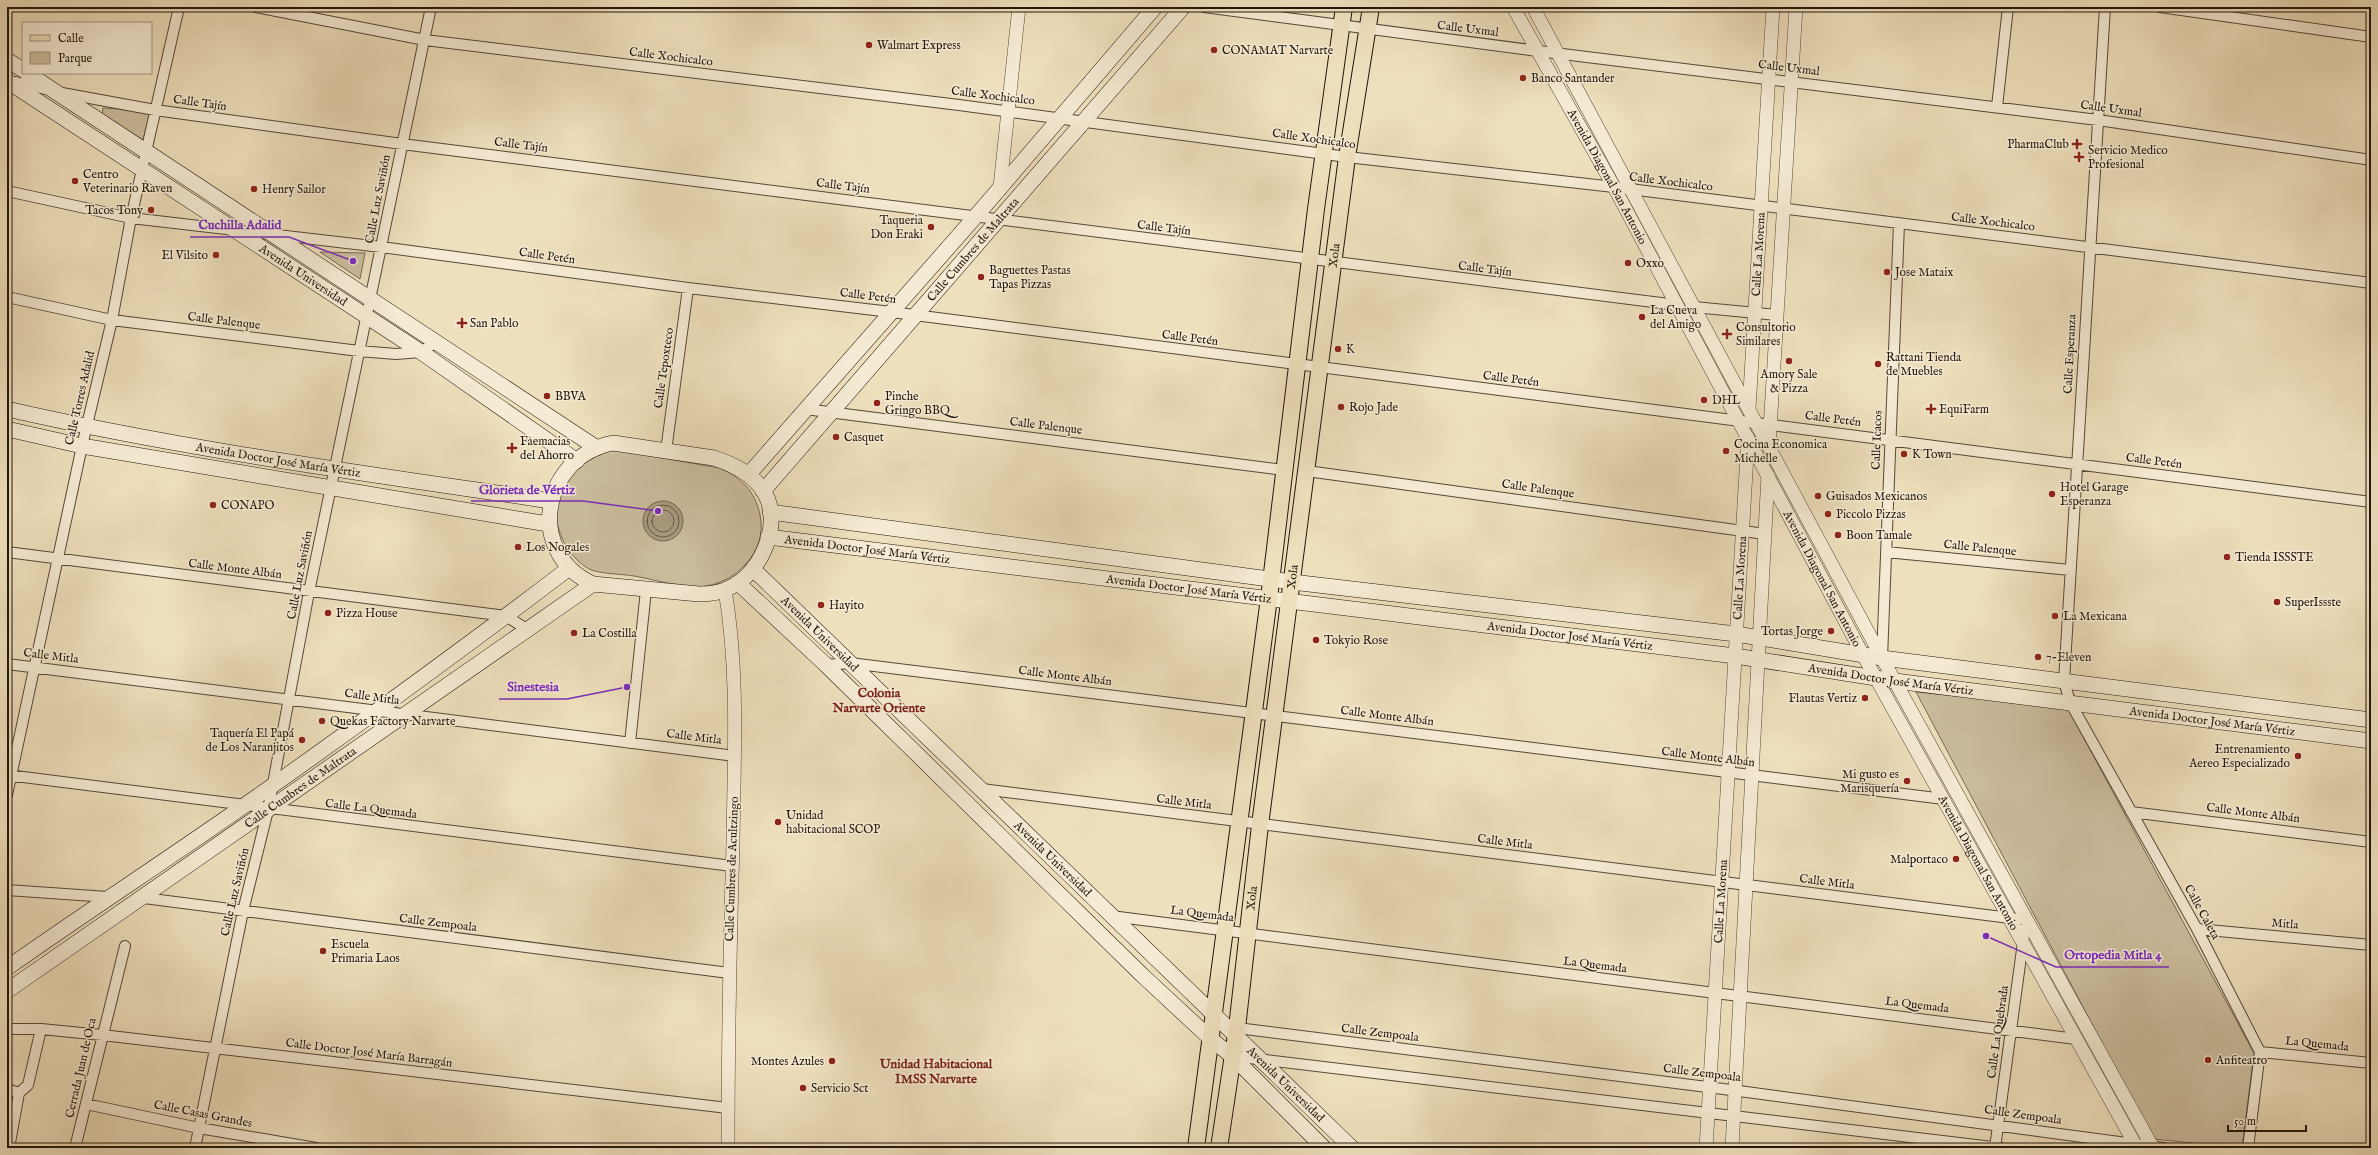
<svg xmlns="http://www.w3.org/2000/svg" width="2378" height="1155" font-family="'IM FELL English',serif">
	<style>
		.green { fill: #ccbe9f; stroke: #766a56 }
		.water { fill: #a99b81; stroke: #726653 }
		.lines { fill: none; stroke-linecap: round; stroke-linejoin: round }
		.shore { stroke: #645847; stroke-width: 1 }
		.minor-casing { stroke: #544839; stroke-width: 12 }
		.tertiary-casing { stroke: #544839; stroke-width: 14 }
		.secondary-casing { stroke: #20160d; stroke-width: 16 }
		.primary-casing { stroke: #20160d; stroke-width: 18 }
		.minor { stroke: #f5ebd4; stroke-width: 10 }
		.tertiary { stroke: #f5ebd4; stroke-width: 13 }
		.secondary { stroke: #f5ebd4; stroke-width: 15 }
		.primary { stroke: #efe0bd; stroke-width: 16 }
		.poi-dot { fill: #8f2418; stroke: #f5ebd4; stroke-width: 1.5 }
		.labels { text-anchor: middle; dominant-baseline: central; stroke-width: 3; stroke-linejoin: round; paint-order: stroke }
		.street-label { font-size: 12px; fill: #20160d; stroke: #f5ebd4 }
		.poi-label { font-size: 12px; fill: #20160d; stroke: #f5ebd4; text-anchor: start }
		.neighbourhood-label { font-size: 13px; font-weight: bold; fill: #7a1f14; stroke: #f5ebd4 }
		.leader { fill: none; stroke: #7b2cbf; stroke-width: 1.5 }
		.callout-dot { fill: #7b2cbf; stroke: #f5ebd4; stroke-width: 1.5 }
		.callout-label { font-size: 13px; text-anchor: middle; font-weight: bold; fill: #7b2cbf; stroke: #f5ebd4; stroke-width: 3; stroke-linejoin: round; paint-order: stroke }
	</style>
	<rect width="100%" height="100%" fill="#efe0bd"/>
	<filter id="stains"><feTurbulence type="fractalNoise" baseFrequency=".005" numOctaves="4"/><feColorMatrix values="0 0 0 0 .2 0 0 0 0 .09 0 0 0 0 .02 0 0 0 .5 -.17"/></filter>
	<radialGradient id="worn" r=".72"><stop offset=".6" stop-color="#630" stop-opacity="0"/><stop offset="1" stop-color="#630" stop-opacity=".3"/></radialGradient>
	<!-- green -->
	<path class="green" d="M103,108l48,3 -8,29 -41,-26z
		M320,252l45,1 -5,26z
		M613,449l106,19c22,9 36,23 41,47 8,37 -25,69 -60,72 -16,1 -49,-8 -66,-11 -11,-2 -35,-2 -45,-7 -21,-12 -34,-38 -33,-61 2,-31 30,-49 57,-59z
		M1916,692l151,15 187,346 -12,95 -89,-9z"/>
	<!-- water -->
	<path class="water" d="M643 521a20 20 0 1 1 40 0a20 20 0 1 1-40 0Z"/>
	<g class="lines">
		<!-- shore -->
		<path class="shore" d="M647 521a16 16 0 1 1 32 0a16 16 0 1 1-32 0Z
			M652 521a11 11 0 1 1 22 0a11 11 0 1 1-22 0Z"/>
		<defs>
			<path id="minor" d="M256,7l169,33 534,65 388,52 267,30 757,96
				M1204,7l334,44 560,69 273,40
				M2105,7l-41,674 6,21 127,227 63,123 -12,96
				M2160,7l211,30
				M15,82l31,7
				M62,93l93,17 247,34 1275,161
				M1997,107l11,-100
				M7,191l124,27 250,29 307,41 203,24 1480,190
				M7,297l105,23 247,31 37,3 25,-2 15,-10
				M1694,307l83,8
				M805,409l479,61
				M666,451l22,-163
				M1307,471l458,63
				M7,552l499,64 22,14
				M1886,552l184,18
				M1882,658l17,-435
				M7,664l728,92
				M826,665l24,-2 1094,136
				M630,743l16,-153
				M7,775l725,91
				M982,789l1044,131 -31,228
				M7,795l75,-349 30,-126 19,-102 48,-211
				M2131,812l240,30
				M7,890l101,7
				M144,898l585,75
				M1111,916l965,123
				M2197,929l174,16
				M1237,1028l502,63 425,57
				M7,1029h34l61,6 626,73
				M2260,1052l111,11
				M1232,1056l769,92
				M7,1089l12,4
				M86,1104l113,24 117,20
				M9,1148l10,-55 9,-8 13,-56
				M75,1148l50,-202
				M195,1148l48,-237 25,-101 41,-218 122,-585"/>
			<g id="tertiary">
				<path id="s1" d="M1513,7l101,180 249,468 274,493"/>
				<path d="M1533,7l349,651 271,490"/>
				<path d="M1000,187l19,-180"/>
				<path id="s2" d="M1749,409l24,-402"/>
				<path d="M1769,445l27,-438"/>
				<path d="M725,590c14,83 9,169 8,253 -3,102 -5,203 -5,305"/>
				<path id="s3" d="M1706,1148l42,-710"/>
				<path d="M1732,1148l36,-673"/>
			</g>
			<g id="secondary">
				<path d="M7,60l16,10"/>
				<path d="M27,73l570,375"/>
				<path id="s4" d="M7,81l414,271 156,109"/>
				<path id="s5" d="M7,409c179,41 363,65 544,92"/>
				<path d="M7,429l75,17 466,78"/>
				<path d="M613,443l101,15c22,7 45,19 54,42 11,32 -9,74 -39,88 -9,5 -19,6 -30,6l-106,-10c-68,-31 -52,-127 20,-141z"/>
				<path d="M749,474l227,-258 179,-209"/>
				<path id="s6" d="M763,491l420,-484"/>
				<path d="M770,512l522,70 444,52 146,24 489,62"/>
				<path id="s7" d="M768,537l967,119 160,25 476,60"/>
				<path id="s8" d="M753,569l599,579"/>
				<path d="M738,583l88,82 316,310 70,65 20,16 92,92"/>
				<path d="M7,968c88,-62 178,-120 265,-182 100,-71 199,-143 296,-217"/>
				<path id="s9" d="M7,991l586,-407"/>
			</g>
			<g id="primary">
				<path d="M1196,1148l73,-550 47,-389 28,-202"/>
				<path id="s10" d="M1219,1148l18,-120 23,-203 87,-668 24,-150"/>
			</g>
		</defs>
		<!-- minor casing -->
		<use href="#minor" class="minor-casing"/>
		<!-- tertiary casing -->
		<use href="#tertiary" class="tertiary-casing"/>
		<!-- secondary casing -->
		<use href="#secondary" class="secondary-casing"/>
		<!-- primary casing -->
		<use href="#primary" class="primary-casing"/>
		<!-- minor -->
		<use href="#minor" class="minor"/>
		<!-- tertiary -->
		<use href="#tertiary" class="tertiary"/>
		<!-- secondary -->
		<use href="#secondary" class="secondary"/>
		<!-- primary -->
		<use href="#primary" class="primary"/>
	</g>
	<!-- markers -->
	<g class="poi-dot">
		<circle cx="869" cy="45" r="4"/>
		<circle cx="1214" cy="50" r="4"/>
		<circle cx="1523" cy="78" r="4"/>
		<path d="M2075 138h4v4h4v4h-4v4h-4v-4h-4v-4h4z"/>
		<path d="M2077 151h4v4h4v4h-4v4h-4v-4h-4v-4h4z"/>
		<circle cx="75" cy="181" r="4"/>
		<circle cx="254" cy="189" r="4"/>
		<circle cx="151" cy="210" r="4"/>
		<circle cx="931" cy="227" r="4"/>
		<circle cx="216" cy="255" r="4"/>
		<circle cx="1628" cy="263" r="4"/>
		<circle cx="1887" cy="272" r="4"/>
		<circle cx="981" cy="277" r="4"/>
		<circle cx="1642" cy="317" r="4"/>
		<path d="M460 317h4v4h4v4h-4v4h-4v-4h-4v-4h4z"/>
		<path d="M1725 328h4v4h4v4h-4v4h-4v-4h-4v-4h4z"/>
		<circle cx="1338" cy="349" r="4"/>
		<circle cx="1789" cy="361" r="4"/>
		<circle cx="1878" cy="364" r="4"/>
		<circle cx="547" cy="396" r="4"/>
		<circle cx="1704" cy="400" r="4"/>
		<circle cx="877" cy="403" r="4"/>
		<circle cx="1341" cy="407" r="4"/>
		<path d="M1929 403h4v4h4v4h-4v4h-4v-4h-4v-4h4z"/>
		<circle cx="836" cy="437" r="4"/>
		<path d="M510 442h4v4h4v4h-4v4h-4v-4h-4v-4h4z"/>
		<circle cx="1726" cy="451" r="4"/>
		<circle cx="1904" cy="454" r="4"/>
		<circle cx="2052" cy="494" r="4"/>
		<circle cx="1818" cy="496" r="4"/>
		<circle cx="213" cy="505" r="4"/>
		<circle cx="1828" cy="514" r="4"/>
		<circle cx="1838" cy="535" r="4"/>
		<circle cx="518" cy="547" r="4"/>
		<circle cx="2227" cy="557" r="4"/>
		<circle cx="2277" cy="602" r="4"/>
		<circle cx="821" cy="605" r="4"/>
		<circle cx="328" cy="613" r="4"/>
		<circle cx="2055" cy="616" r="4"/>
		<circle cx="1831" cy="631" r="4"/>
		<circle cx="574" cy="633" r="4"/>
		<circle cx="1316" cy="640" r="4"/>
		<circle cx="2038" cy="657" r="4"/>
		<circle cx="1865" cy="698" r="4"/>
		<circle cx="322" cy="721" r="4"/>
		<circle cx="302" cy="740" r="4"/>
		<circle cx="2298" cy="756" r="4"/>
		<circle cx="1907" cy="781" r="4"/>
		<circle cx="778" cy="822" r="4"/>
		<circle cx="1956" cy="859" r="4"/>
		<circle cx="323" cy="951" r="4"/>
		<circle cx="2208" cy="1060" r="4"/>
		<circle cx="832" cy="1061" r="4"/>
		<circle cx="803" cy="1088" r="4"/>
	</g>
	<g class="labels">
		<!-- street labels -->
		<g class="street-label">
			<text transform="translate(1468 29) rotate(7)">Calle Uxmal</text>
			<text transform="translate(671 57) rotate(7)">Calle Xochicalco</text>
			<text transform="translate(1789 68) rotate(7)">Calle Uxmal</text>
			<text transform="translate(993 96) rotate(7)">Calle Xochicalco</text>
			<text transform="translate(200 103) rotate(8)">Calle Tajín</text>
			<text transform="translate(2111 109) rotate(8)">Calle Uxmal</text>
			<text transform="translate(1314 139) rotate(8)">Calle Xochicalco</text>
			<text transform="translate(521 145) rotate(7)">Calle Tajín</text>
			<text stroke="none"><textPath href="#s1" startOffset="194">Avenida Diagonal San Antonio</textPath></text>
			<text transform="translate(1671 182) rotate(7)">Calle Xochicalco</text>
			<text transform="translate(843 186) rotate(7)">Calle Tajín</text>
			<text transform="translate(378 199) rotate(-79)">Calle Luz Saviñón</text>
			<text transform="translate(1993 222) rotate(7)">Calle Xochicalco</text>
			<text transform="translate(1164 228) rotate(7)">Calle Tajín</text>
			<text stroke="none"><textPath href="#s6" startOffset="320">Calle Cumbres de Maltrata</textPath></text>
			<text stroke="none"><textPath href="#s2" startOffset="155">Calle La Morena</textPath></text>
			<text transform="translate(547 256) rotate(8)">Calle Petén</text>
			<text stroke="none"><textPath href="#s10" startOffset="900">Xola</textPath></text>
			<text transform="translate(1485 269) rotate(7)">Calle Tajín</text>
			<text stroke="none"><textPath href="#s4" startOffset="354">Avenida Universidad</textPath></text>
			<text transform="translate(868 296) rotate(7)">Calle Petén</text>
			<text transform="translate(224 321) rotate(7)">Calle Palenque</text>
			<text transform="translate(1190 338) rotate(7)">Calle Petén</text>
			<text transform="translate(2070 354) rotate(-87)">Calle Esperanza</text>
			<text transform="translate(664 368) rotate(-82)">Calle Tepoxteco</text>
			<text transform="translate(1511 379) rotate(7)">Calle Petén</text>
			<text transform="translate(80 398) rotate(-77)">Calle Torres Adalid</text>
			<text transform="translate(1833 419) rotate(7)">Calle Petén</text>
			<text transform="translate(1046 426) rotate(7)">Calle Palenque</text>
			<text transform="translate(1877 440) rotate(-88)">Calle Icacos</text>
			<text stroke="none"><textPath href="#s5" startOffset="276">Avenida Doctor José María Vértiz</textPath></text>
			<text transform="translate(2154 461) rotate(7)">Calle Petén</text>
			<text transform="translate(1538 489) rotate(8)">Calle Palenque</text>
			<text transform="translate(1980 548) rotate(6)">Calle Palenque</text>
			<text stroke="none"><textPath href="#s7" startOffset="100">Avenida Doctor José María Vértiz</textPath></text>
			<text transform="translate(235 569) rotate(7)">Calle Monte Albán</text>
			<text transform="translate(300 575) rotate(-79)">Calle Luz Saviñón</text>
			<text stroke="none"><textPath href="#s10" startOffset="576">Xola</textPath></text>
			<text stroke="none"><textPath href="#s3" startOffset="571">Calle La Morena</textPath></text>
			<text stroke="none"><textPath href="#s1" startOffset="650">Avenida Diagonal San Antonio</textPath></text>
			<text stroke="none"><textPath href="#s7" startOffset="424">Avenida Doctor José María Vértiz</textPath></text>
			<text stroke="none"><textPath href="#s8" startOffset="93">Avenida Universidad</textPath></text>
			<text stroke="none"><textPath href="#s7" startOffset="808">Avenida Doctor José María Vértiz</textPath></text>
			<text transform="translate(51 656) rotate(7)">Calle Mitla</text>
			<text transform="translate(1065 676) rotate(7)">Calle Monte Albán</text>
			<text stroke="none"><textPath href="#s7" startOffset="1132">Avenida Doctor José María Vértiz</textPath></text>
			<text transform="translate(372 697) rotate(8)">Calle Mitla</text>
			<text transform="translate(1387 716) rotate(7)">Calle Monte Albán</text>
			<text stroke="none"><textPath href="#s7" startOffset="1456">Avenida Doctor José María Vértiz</textPath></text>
			<text transform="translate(694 737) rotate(7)">Calle Mitla</text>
			<text transform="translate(1708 757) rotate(7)">Calle Monte Albán</text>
			<text stroke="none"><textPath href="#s9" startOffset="357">Calle Cumbres de Maltrata</textPath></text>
			<text transform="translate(1184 802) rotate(7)">Calle Mitla</text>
			<text transform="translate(371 809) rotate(7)">Calle La Quemada</text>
			<text transform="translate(2253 813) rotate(7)">Calle Monte Albán</text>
			<text transform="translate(1505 842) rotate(7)">Calle Mitla</text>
			<text stroke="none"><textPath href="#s8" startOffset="417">Avenida Universidad</textPath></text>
			<text stroke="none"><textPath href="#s1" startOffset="974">Avenida Diagonal San Antonio</textPath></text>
			<text transform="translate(732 869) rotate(-88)">Calle Cumbres de Acultzingo</text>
			<text transform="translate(1827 882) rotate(7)">Calle Mitla</text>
			<text transform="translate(235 892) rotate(-77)">Calle Luz Saviñón</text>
			<text stroke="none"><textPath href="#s10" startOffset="252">Xola</textPath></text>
			<text stroke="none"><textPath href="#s3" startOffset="247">Calle La Morena</textPath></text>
			<text transform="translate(2202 912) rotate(61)">Calle Caleta</text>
			<text transform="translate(1202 914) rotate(7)">La Quemada</text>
			<text transform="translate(438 923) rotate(7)">Calle Zempoala</text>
			<text transform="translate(2285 924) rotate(5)">Mitla</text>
			<text transform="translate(1595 965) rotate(7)">La Quemada</text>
			<text transform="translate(1917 1005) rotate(7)">La Quemada</text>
			<text transform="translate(1998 1032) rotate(-82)">Calle La Quebrada</text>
			<text transform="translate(1380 1033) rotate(7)">Calle Zempoala</text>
			<text transform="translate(2317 1044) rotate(6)">La Quemada</text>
			<text transform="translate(369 1053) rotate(7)">Calle Doctor José María Barragán</text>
			<text transform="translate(81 1068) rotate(-77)">Cerrada Juan de Oca</text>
			<text transform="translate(1702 1073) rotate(7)">Calle Zempoala</text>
			<text stroke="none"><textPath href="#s8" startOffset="741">Avenida Universidad</textPath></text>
			<text transform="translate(203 1114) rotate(11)">Calle Casas Grandes</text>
			<text transform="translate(2023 1115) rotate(8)">Calle Zempoala</text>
		</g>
		<!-- poi labels -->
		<g class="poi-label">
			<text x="877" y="45">Walmart Express</text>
			<text x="1222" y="50">CONAMAT Narvarte</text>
			<text x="1531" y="78">Banco Santander</text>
			<text x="2069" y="144" text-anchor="end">PharmaClub</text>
			<text x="2088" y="150">Servicio Medico<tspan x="2088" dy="14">Profesional</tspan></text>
			<text x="83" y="174">Centro<tspan x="83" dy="14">Veterinario Raven</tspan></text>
			<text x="262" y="189">Henry Sailor</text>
			<text x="143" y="210" text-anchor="end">Tacos Tony</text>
			<text x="923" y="220" text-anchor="end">Taqueria<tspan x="923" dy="14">Don Eraki</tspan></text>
			<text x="208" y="255" text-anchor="end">El Vilsito</text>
			<text x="1636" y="263">Oxxo</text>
			<text x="989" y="270">Baguettes Pastas<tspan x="989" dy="14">Tapas Pizzas</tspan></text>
			<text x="1895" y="272">Jose Mataix</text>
			<text x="1650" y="310">La Cueva<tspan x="1650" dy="14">del Amigo</tspan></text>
			<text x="470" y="323">San Pablo</text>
			<text x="1736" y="327">Consultorio<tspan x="1736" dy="14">Similares</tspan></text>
			<text x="1346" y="349">K</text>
			<text x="1886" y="357">Rattani Tienda<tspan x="1886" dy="14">de Muebles</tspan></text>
			<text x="1789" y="374" text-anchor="middle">Amory Sale<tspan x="1789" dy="14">&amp; Pizza</tspan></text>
			<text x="555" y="396">BBVA</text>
			<text x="885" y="396">Pinche<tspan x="885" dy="14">Gringo BBQ</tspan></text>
			<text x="1712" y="400">DHL</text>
			<text x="1349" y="407">Rojo Jade</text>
			<text x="1939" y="409">EquiFarm</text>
			<text x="844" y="437">Casquet</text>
			<text x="520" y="441">Faemacias<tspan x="520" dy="14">del Ahorro</tspan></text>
			<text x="1734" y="444">Cocina Economica<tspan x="1734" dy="14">Michelle</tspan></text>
			<text x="1912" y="454">K Town</text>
			<text x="2060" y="487">Hotel Garage<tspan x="2060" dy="14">Esperanza</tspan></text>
			<text x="1826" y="496">Guisados Mexicanos</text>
			<text x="221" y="505">CONAPO</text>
			<text x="1836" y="514">Piccolo Pizzas</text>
			<text x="1846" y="535">Boon Tamale</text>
			<text x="526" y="547">Los Nogales</text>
			<text x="2235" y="557">Tienda ISSSTE</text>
			<text x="2285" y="602">SuperIssste</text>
			<text x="829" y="605">Hayito</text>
			<text x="336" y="613">Pizza House</text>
			<text x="2063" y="616">La Mexicana</text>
			<text x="1823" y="631" text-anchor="end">Tortas Jorge</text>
			<text x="582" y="633">La Costilla</text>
			<text x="1324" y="640">Tokyio Rose</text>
			<text x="2046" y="657">7-Eleven</text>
			<text x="1857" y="698" text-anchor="end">Flautas Vertiz</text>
			<text x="330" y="721">Quekas Factory Narvarte</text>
			<text x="294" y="733" text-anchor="end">Taquería El Papá<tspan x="294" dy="14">de Los Naranjitos</tspan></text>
			<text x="2290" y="749" text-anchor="end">Entrenamiento<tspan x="2290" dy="14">Aereo Especializado</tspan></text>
			<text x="1899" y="774" text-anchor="end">Mi gusto es<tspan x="1899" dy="14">Marisquería</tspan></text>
			<text x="786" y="815">Unidad<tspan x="786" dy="14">habitacional SCOP</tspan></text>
			<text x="1948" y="859" text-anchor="end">Malportaco</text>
			<text x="331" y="944">Escuela<tspan x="331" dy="14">Primaria Laos</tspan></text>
			<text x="2216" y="1060">Anfiteatro</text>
			<text x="824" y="1061" text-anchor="end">Montes Azules</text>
			<text x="811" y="1088">Servicio Sct</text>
		</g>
		<!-- neighbourhood labels -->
		<g class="neighbourhood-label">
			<text x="879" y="693">Colonia<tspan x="879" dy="15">Narvarte Oriente</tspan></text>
			<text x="936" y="1064">Unidad Habitacional<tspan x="936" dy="15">IMSS Narvarte</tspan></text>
		</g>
	</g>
	<!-- callouts -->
	<path class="leader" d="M353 261L289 237H190M658 511L583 501H471M627 687L567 699H499M1986 936L2056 967H2169"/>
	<g class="callout-dot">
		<circle cx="353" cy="261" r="4"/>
		<circle cx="658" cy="511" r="4"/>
		<circle cx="627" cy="687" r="4"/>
		<circle cx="1986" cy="936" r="4"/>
	</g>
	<g class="callout-label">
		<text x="240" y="229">Cuchilla Adalid</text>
		<text x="527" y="494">Glorieta de Vértiz</text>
		<text x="533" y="691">Sinestesia</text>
		<text x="2113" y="959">Ortopedia Mitla 4</text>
	</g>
	<!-- margin -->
	<rect width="2378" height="1155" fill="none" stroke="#efe0bd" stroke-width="24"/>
	<rect x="8" y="8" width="2362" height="1139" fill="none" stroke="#20160d" stroke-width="2"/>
	<rect x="12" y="12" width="2354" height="1131" fill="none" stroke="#20160d"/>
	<!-- legend -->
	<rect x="22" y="22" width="130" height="52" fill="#f5ebd4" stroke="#a09684"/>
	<rect x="30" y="35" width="20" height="6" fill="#efe0bd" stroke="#a09684"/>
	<text x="58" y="42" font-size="12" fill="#20160d">Calle</text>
	<rect x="30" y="52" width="20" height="12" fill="#ccbe9f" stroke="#a09684"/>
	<text x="58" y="62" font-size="12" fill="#20160d">Parque</text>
	<!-- scale -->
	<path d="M2228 1125v6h78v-6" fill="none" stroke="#20160d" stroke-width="2"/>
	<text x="2234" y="1125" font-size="12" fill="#20160d" stroke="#f5ebd4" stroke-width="3" paint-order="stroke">50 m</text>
	<rect width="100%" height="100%" filter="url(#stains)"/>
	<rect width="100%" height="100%" fill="url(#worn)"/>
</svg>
